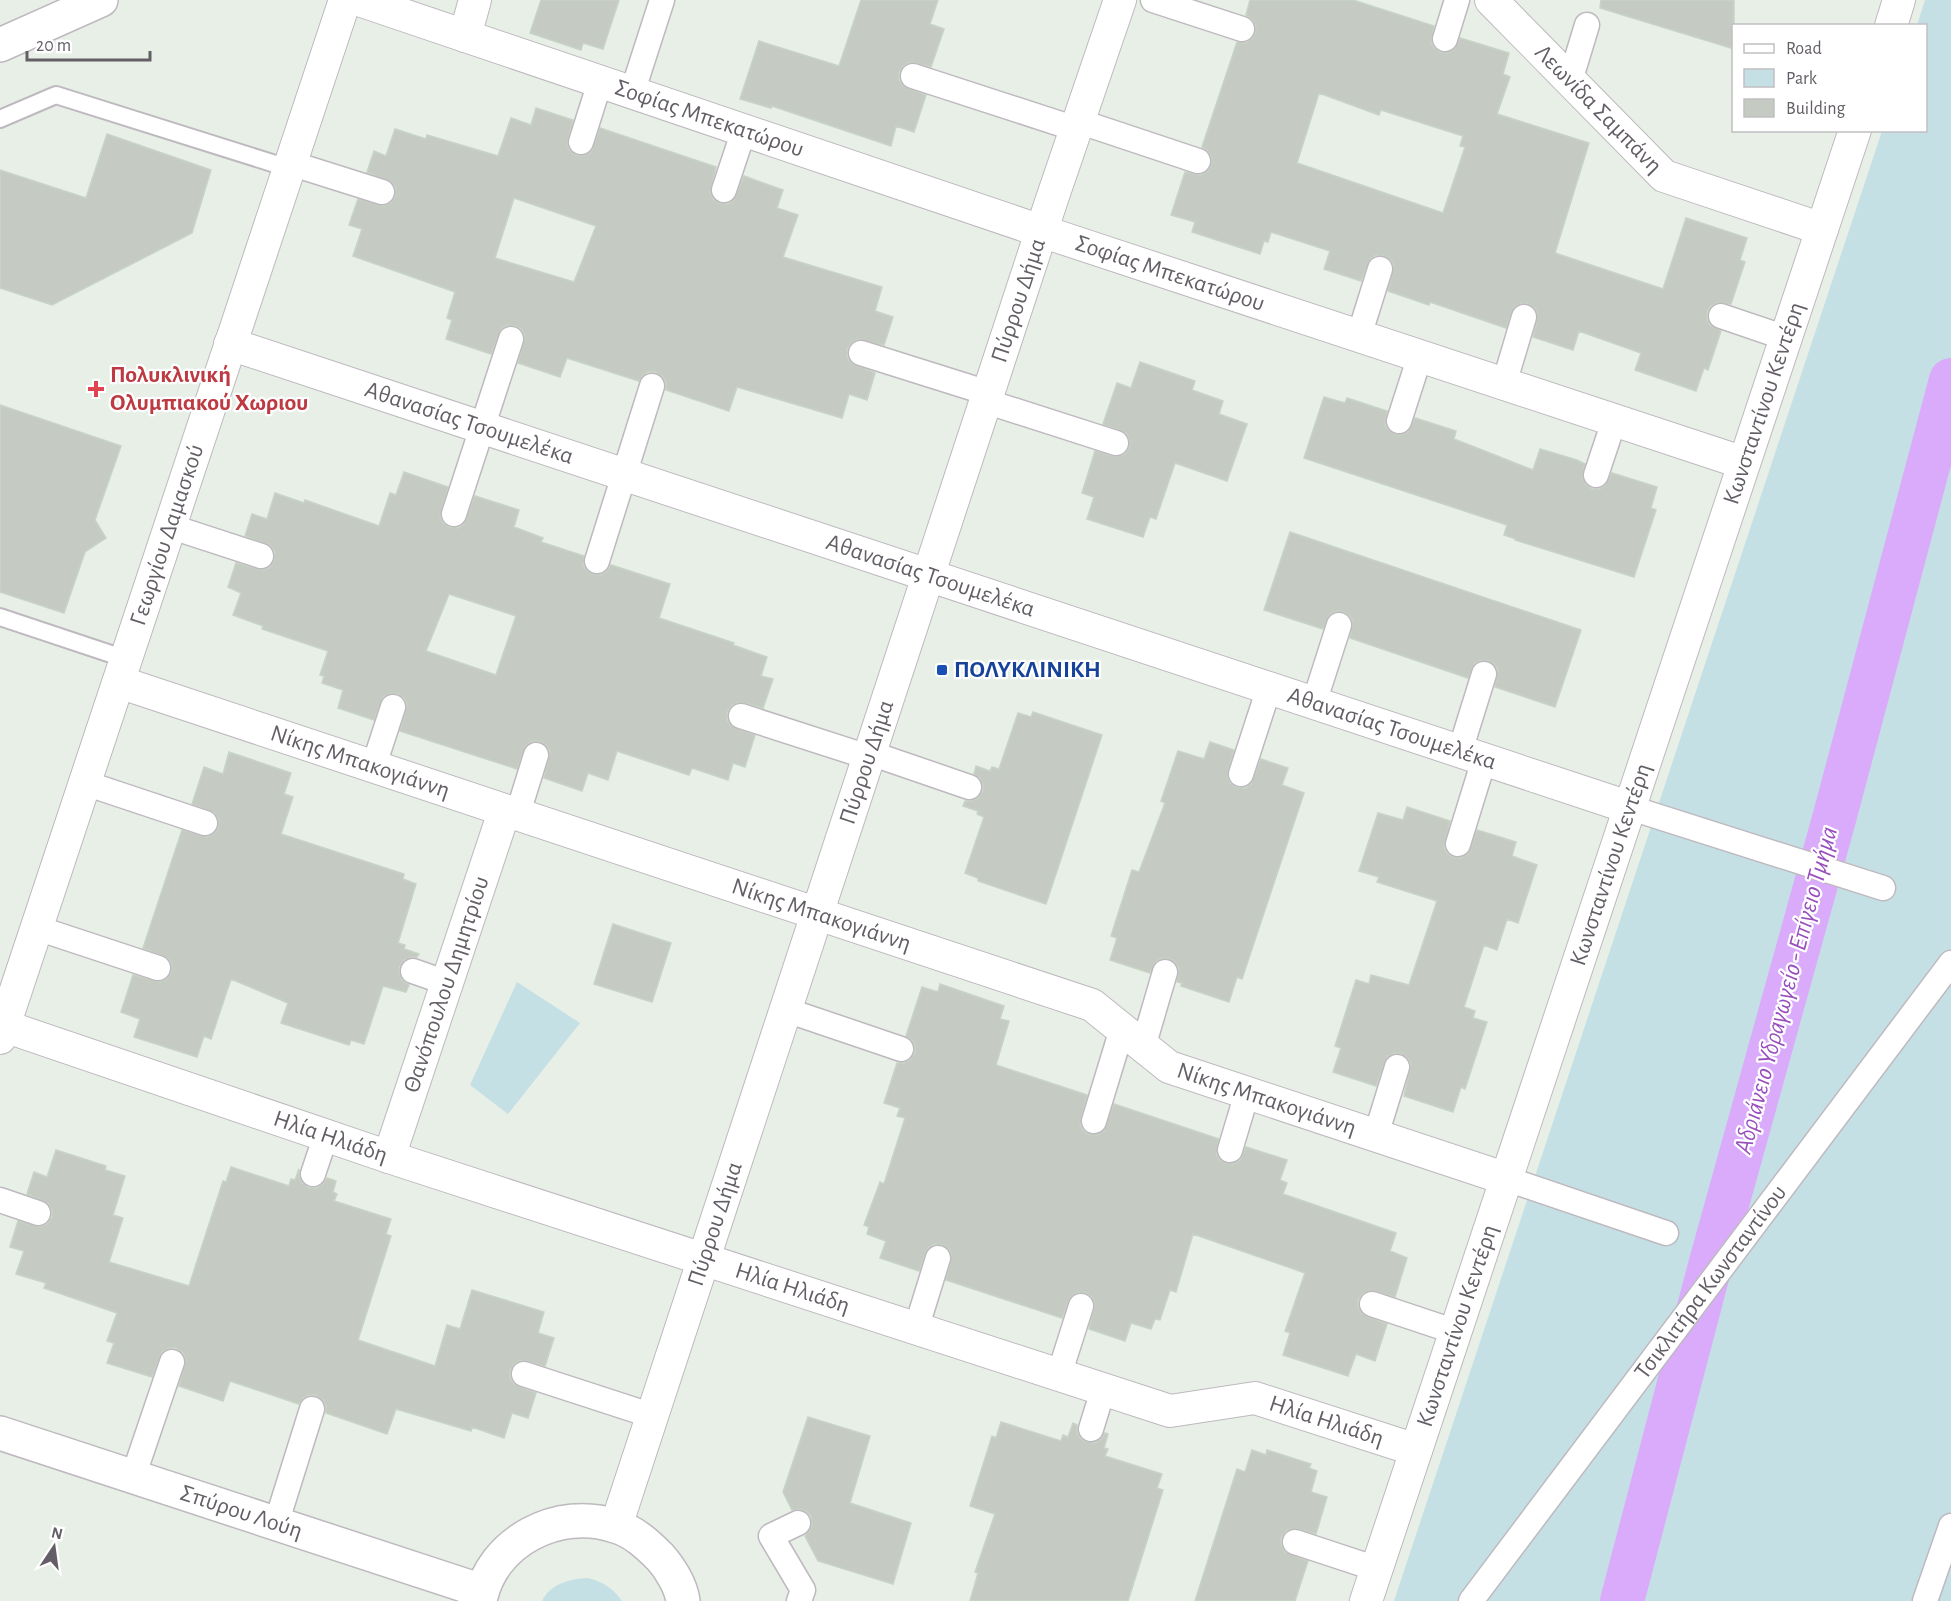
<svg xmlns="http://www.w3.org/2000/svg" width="1951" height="1601" font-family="'Alegreya Sans',sans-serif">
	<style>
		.green { fill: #c5e0e5 }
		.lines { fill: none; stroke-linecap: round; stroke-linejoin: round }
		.canal { stroke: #daabfb; stroke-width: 44 }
		.building { fill: #c5cbc3; stroke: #c7d4c5; stroke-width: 1.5; fill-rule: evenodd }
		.service-casing { stroke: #beb9bf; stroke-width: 20 }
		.pedestrian-casing { stroke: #beb9bf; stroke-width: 27 }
		.minor-casing { stroke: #beb9bf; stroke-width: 34 }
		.tertiary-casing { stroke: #beb9bf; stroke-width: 36 }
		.service { stroke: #fff; stroke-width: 16 }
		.pedestrian { stroke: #fff; stroke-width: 24 }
		.minor { stroke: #fff; stroke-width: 32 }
		.tertiary { stroke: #fff; stroke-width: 33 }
		.health-dot { fill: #e0444e; stroke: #fff; stroke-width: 2 }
		.transit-dot { fill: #1a4fb4; stroke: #fff; stroke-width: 2 }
		.labels { text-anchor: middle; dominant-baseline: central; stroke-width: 4.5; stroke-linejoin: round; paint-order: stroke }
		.street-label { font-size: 24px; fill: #645e66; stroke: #fff }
		.health-label { font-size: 24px; font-weight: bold; fill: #be3a42; stroke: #fff; text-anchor: start }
		.transit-label { font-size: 24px; font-weight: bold; fill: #164399; stroke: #fff; text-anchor: start }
		.water-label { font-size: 26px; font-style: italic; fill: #994ebe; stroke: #fff }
	</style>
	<rect width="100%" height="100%" fill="#e7efe7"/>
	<!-- green -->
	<path class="green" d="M1925,0h26v1601h-557l488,-1470 44,-1v-104l-9,-1z
		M517,982l63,41 -72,91 -38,-29z
		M588,1578c15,4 25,10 34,23h-80c9,-18 28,-22 46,-23z"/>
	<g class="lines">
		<!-- canal -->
		<path class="canal" d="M1622,1601l89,-339 123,-443 117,-439"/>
	</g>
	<!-- building -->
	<path class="building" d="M541,0h78l-16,49 -20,-6 -2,7 -51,-17z
		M861,0h77l-8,24 14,5 -13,38 -20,-5 -7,3 -5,7v8l4,6 23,9 -12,37 -18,-6 -5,20 -119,-40 -1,2 -31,-9 19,-58 80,25z
		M1250,0h103l81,26 -3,17 3,5 6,4 8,1 6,-3 6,-12 49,15 -6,21 7,3 -13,37 92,29 -34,110 108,36 23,-71 61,20 -7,22 5,2 -14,42 -13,-2 -7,4 -4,6v7l3,6 11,6 -13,39 -4,-2 -8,23 -61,-21 6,-17 -62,-22 -6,19 -40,-13 5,-23 -3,-6 -6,-4 -8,-1 -7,4 -8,21 -76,-26 -1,3 -41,-14 6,-25 -3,-6 -6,-4 -9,-1 -6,4 -9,22 -37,-12 6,-18 -59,-19 -3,10 -4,-1 -4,13 -68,-22 3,-10 -24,-7 14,-43 16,3 7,-4 3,-5 1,-8 -4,-7 -6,-4 35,-105 9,1 6,-4 3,-5 1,-7 -3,-7 -7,-5zM1319,93l60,22 2,-5 82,26 -3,10 5,1 -22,66 -146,-50z
		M1601,0h133v49l-134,-41z
		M536,108l37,12 -6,24 3,7 6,4 7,1 8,-4 9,-24 116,39 -6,25 3,7 6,4 8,1 7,-4 10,-24 39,14 -6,18 21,7 -15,42 99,30 -7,24 18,6 -9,28 -26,-6 -7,4 -4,6v8l4,6 24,10 -8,27 -18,-6 -7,24 -105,-31 -8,24 -63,-21v-8l-3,-5 -7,-5h-8l-5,3 -4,6 -72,-23 -7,19 -42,-14 7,-26 -3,-7 -6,-4 -9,-1 -6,4 -10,25 -45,-15 6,-19 -5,-2 8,-26 -102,-36 9,-27 -13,-4 9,-26 26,7 7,-3 4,-6 1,-8 -4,-7 -25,-10 7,-21 12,5 9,-27 31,10 1,-4 71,21 13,-38 20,7zM514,198l82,28 -22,56 -79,-24z
		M107,134l104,36 -19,63 -140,72 -52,-17v-118l86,28z
		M1140,362l55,19 -3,9 31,11 -4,13 28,10 -20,57 -52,-18 -19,56 -6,-2 -7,20 -56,-18 7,-22 -12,-4 13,-42 23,6 7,-3 4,-6 1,-7 -4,-8 -23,-9 14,-41 14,5z
		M1324,397l21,6 2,-5 40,13 -2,14 4,6 5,3 7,1 7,-3 7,-14 41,13 -2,8 79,31 7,-21 37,11 8,4 -3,14 4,7 6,4h7l6,-3 7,-13 45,14 -6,21 5,2 -22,67 -119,-37 1,-1 -12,-4 3,-10 -203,-67z
		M0,405l121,41 -26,74 11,18 -21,14 -21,61 -64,-21z
		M404,472l44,15 -8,29 3,7 6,4 9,1 6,-4 11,-28 44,14 -5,17 29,11 -2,4 43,14 -1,9 4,6 5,3 9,1 6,-4 4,-6 59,19 -11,34 75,25 -1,2 34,12 -6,19 12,3 -10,29 -24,-6 -7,3 -5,7v8l4,6 24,9 -10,32 -12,-4 -5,17 -36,-12 -3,7 -72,-24 -9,29 -20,-7 -6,18 -38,-13 6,-26 -3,-6 -6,-4 -8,-1 -7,4 -9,24 -117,-38 7,-26 -3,-7 -6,-4 -7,-1 -8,4 -9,23 -36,-12 5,-18 -21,-7 2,-7 -4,-1 8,-24 -66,-22 1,-3 -30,-11 8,-22 -13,-6 8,-24 27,7 7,-3 4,-6 1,-9 -4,-6 -26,-10 7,-22 15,5 8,-26 29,10 1,-3 74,26 11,-33 6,2zM449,594l67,22 -20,59 -70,-24z
		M1290,532l291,98 -26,77 -60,-20 3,-17 -4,-6 -5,-3 -8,-1 -6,3 -7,15 -118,-40 3,-17 -3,-5 -6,-4 -7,-1 -7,3 -7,15 -59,-19z
		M1033,712l69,23 -56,169 -68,-23v-3l-13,-5 19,-56 -7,-3 1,-3 -15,-5 2,-5h7l6,-3 5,-7v-6l-3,-7 -6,-4 2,-8 14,5 2,-4 7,2 19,-56 13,4z
		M1210,742l24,8 -7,26 3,7 6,4 9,1 6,-4 10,-25 27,9 -6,17 22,8 -62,186 -5,-2 -8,25 -48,-16 1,-3 -5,-1 2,-14 -4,-6 -5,-3 -8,-1 -6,3 -6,12 -40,-13 7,-22 -6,-2 21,-66 7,2 26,-69 -4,-2 17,-50 26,8z
		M229,752l62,21 -7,21 9,3 -12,37 123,40 -1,5 13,5 -18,59 7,2 -1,4 15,5 -2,3h-6l-7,3 -5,7v6l3,7 7,5 -3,7 -23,-6 -19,58 -13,-4 -2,5 -68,-22 7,-20 -57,-24 -20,60 -7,-3 -7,21 -63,-20 6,-18 -19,-7 12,-37 27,7 7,-3 4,-6 1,-8 -4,-7 -25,-10 39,-118 25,7 7,-3 4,-6 1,-8 -4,-7 -23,-9 12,-37 19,7z
		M1407,807l43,14 -6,26 3,6 6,4 8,1 7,-4 9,-24 39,12 -4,14 25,9 -19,58 -11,-4 -10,31 -13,-5 -20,62 11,4 -2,7 14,4 -22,67 -4,-2 -8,25 -49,-16 7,-32 -3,-6 -6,-4 -8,-1 -7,4 -11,29 -43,-14 8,-24 -6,-2 21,-66 13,4 2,-9 38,10 28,-84 -60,-19 2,-5 -20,-6 19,-58 25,7z
		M613,924l58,19 -19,59 -58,-18z
		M940,984l64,22 -4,13 9,2 -13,44 91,30 -7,29 3,6 6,4 8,1 7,-4 10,-27 105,35 -3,15 3,5 6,4 8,1 6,-3 7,-14 41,13 -7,20 7,3 -4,11 113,39 -6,18 17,7 -12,39 -25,-7 -8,4 -4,6v7l4,7 25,10 -12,37 -19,-7 -8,22 -65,-21 7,-22 -5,-2 20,-58 -112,-39 -17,58 -6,-2 -10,30 -5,-1 -4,10 -20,-6 -6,18 -36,-12 6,-25 -3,-7 -6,-4 -7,-1 -8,4 -9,22 -116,-38 6,-25 -3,-6 -6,-4 -9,-1 -6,4 -9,23 -39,-13 6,-17 -19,-7 2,-7 -5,-2 16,-43 4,2 21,-66 -8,-2 3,-8 -16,-5 13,-40h6l7,-3 5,-7v-7l-3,-6 -6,-4 16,-49 16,5z
		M56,1150l50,16 -1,4 20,6 -12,39 10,3 -14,44 80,24 34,-105 3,1 5,-15 58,19 2,-7 4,1 4,-11v8l3,6 7,5h7l6,-3 5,-7 9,3 -3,11 4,2 -3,7 57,18 -5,15 5,2 -33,104 77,26 12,-41 13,4 12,-39 72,22 -6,21 16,5 -9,28 -23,-6 -7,3 -5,7v8l4,6 22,9 -8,25 -16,-5 -8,25 -32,-11 -1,4 -75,-22 -9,25 -61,-21v-7l-3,-6 -7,-5h-7l-6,3 -4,6 -69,-23 -7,20 -44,-15 7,-26 -3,-7 -7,-5h-7l-7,4 -10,25 -45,-14 7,-20 -7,-2 10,-28 -73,-25 2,-5 -30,-9 8,-23 -14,-4 8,-26 22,6 8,-4 4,-6v-7l-4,-7 -21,-9 7,-22 13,5z
		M808,1417l62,19 -20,67 61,20 -18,61 -75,-23 -13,-25 4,-5 3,-6 -1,-9 -5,-5 -6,-2 -8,1 -9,-18z
		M1001,1422l60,19 2,-6 5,2 5,-14 4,2v8l3,5 6,4 9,1 6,-4 4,-6 3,1 -4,14 4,1 -3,7 57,18 -5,14 6,2 -35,111h-158l8,-28 -3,-1 20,-58 -25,-8 22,-70 4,2z
		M1252,1450l14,5 1,-5 44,14 -2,4 8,3 -6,21 16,5 -11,37 -23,-6 -7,3 -5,7v7l4,7 23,9 -13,40h-100l42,-132 8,3z"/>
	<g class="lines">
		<defs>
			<path id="service" d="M0,119l56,-24 232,73
				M0,617l126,42"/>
			<g id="pedestrian">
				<path d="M1153,0l89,29"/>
				<path d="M1445,39l12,-39"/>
				<path d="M913,76l163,53"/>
				<path d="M1570,81l17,-56"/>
				<path d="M632,93l30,-93"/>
				<path d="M1078,121l120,40"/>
				<path d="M581,142l19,-60"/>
				<path d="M290,163l92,29"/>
				<path d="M724,190l20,-60"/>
				<path d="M1721,316l65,22"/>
				<path d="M1359,336l21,-67"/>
				<path d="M861,353l127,40"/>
				<path d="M1504,384l20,-67"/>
				<path d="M985,401l131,42"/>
				<path d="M1399,421l21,-65"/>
				<path d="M1596,475l18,-54"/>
				<path d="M454,514l57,-175"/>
				<path d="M169,526l92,30"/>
				<path d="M597,561l55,-175"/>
				<path d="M1314,703l25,-78"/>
				<path d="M741,716l127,41"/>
				<path d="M1460,751l24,-77"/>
				<path d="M870,753l99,34"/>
				<path d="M373,768l20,-61"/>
				<path d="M1241,774l28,-86"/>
				<path d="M85,783l120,40"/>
				<path d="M1631,808l252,80"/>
				<path d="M517,816l19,-61"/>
				<path d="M1458,844l26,-84"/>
				<path d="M37,928l121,40"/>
				<path d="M413,971l34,12"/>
				<path d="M786,1010l115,39"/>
				<path d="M1143,1047l22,-75"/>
				<path d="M1094,1121l28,-92"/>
				<path d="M1376,1135l21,-68"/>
				<path d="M1230,1150l17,-57"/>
				<path d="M313,1174l13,-39"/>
				<path d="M1507,1179l159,54"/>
				<path d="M0,1200l38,13"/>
				<path d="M1372,1304l84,28"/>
				<path d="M916,1329l22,-71"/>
				<path d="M524,1374l129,42"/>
				<path d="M1059,1375l22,-69"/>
				<path d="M1091,1429l12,-39"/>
				<path d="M133,1477l39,-115"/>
				<path d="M798,1523l-27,13 32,54 -4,11"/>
				<path d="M276,1524l36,-115"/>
				<path d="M1295,1542l82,27"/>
				<path id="s1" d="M1471,1601l480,-638"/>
				<path d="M1925,1601l26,-75"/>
			</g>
			<g id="minor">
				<path id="s2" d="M359,0l682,231 703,232"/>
				<path id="s3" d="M1491,0l173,176 158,53"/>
				<path d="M1891,26l8,-26"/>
				<path d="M465,36l10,-36"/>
				<path id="s4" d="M230,344l1401,464"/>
				<path id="s5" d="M119,682l973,323 77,62 338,112"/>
				<path id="s6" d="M4,1026l385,131 781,254 85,-13 161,52"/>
				<path id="s7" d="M0,1038l345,-1038"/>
				<path id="s8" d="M389,1157l115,-345"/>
				<path id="s9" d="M616,1526l435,-1324 69,-202"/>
				<path id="s10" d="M1366,1601l489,-1471"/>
			</g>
			<g id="tertiary">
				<path d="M0,45l101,-45"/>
				<path id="s11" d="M0,1433l482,158"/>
				<path d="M480,1601c11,-60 79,-94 135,-75 18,5 32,18 45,31 10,11 21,29 23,44"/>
			</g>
		</defs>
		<!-- service casing -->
		<use href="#service" class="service-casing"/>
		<!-- pedestrian casing -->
		<use href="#pedestrian" class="pedestrian-casing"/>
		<!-- minor casing -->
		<use href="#minor" class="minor-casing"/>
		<!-- tertiary casing -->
		<use href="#tertiary" class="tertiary-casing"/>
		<!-- service -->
		<use href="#service" class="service"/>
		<!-- pedestrian -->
		<use href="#pedestrian" class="pedestrian"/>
		<!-- minor -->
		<use href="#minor" class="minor"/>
		<!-- tertiary -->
		<use href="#tertiary" class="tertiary"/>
	</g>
	<!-- markers -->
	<path class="health-dot" d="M93 380h6v6h6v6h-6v6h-6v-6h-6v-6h6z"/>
	<rect class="transit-dot" x="936" y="664" width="12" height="12" rx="3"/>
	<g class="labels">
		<!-- street labels -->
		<g class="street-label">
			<text stroke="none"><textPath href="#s3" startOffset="153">Λεωνίδα Σαμπάνη</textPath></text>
			<text stroke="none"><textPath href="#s2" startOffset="370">Σοφίας Μπεκατώρου</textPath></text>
			<text stroke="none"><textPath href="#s2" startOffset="856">Σοφίας Μπεκατώρου</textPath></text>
			<text stroke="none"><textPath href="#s9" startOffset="1290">Πύρρου Δήμα</textPath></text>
			<text stroke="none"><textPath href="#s10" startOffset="1262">Κωνσταντίνου Κεντέρη</textPath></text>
			<text stroke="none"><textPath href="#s4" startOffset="252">Αθανασίας Τσουμελέκα</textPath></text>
			<text stroke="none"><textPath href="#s7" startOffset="530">Γεωργίου Δαμασκού</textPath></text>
			<text stroke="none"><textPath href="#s4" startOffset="738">Αθανασίας Τσουμελέκα</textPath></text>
			<text stroke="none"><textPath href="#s4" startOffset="1224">Αθανασίας Τσουμελέκα</textPath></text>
			<text stroke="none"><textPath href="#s5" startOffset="254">Νίκης Μπακογιάννη</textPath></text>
			<text stroke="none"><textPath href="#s9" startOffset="804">Πύρρου Δήμα</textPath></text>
			<text stroke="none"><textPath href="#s10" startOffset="776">Κωνσταντίνου Κεντέρη</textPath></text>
			<text stroke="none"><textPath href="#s5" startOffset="740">Νίκης Μπακογιάννη</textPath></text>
			<text stroke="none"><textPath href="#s8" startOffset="182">Θανόπουλου Δημητρίου</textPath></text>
			<text stroke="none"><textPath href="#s5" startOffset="1227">Νίκης Μπακογιάννη</textPath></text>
			<text stroke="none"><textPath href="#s6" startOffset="345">Ηλία Ηλιάδη</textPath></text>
			<text stroke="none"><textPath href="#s9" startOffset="318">Πύρρου Δήμα</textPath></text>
			<text stroke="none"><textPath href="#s1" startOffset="399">Τσικλιτήρα Κωνσταντίνου</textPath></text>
			<text stroke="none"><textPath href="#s6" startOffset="831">Ηλία Ηλιάδη</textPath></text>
			<text stroke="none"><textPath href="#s10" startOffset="290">Κωνσταντίνου Κεντέρη</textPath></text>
			<text stroke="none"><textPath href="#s6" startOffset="1389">Ηλία Ηλιάδη</textPath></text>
			<text stroke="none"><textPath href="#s11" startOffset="254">Σπύρου Λούη</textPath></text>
		</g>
		<!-- health labels -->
		<g class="health-label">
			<text x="110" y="375">Πολυκλινική<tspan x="110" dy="28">Ολυμπιακού Χωριου</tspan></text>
		</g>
		<!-- transit labels -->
		<g class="transit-label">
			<text x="954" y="670">ΠΟΛΥΚΛΙΝΙΚΗ</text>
		</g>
		<!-- water labels -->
		<g class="water-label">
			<text transform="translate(1786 990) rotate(-75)">Αδριάνειο Υδραγωγείο - Επίγειο Τμήμα</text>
		</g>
	</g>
	<!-- legend -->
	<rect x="1732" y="24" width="195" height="108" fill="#ffffff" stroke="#c1bfc2" stroke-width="1.5"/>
	<rect x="1744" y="44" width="30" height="9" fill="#ffffff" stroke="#c1bfc2" stroke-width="1.5"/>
	<text x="1786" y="54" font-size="18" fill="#645e66">Road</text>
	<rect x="1744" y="69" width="30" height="18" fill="#c5e0e5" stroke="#c1bfc2" stroke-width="1.5"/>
	<text x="1786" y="84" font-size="18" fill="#645e66">Park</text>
	<rect x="1744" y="99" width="30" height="18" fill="#c5cbc3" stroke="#c1bfc2" stroke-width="1.5"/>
	<text x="1786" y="114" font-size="18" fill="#645e66">Building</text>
	<!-- north arrow -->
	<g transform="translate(54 1547) rotate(13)" stroke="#ffffff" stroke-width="4.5" paint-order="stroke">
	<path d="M0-4.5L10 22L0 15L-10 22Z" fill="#645e66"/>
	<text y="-9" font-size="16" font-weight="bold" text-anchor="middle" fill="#645e66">N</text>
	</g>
	<!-- scale -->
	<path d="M27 51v9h123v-9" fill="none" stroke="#645e66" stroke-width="3"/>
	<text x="36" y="51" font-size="18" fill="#645e66" stroke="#ffffff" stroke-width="4.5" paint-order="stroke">20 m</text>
</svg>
